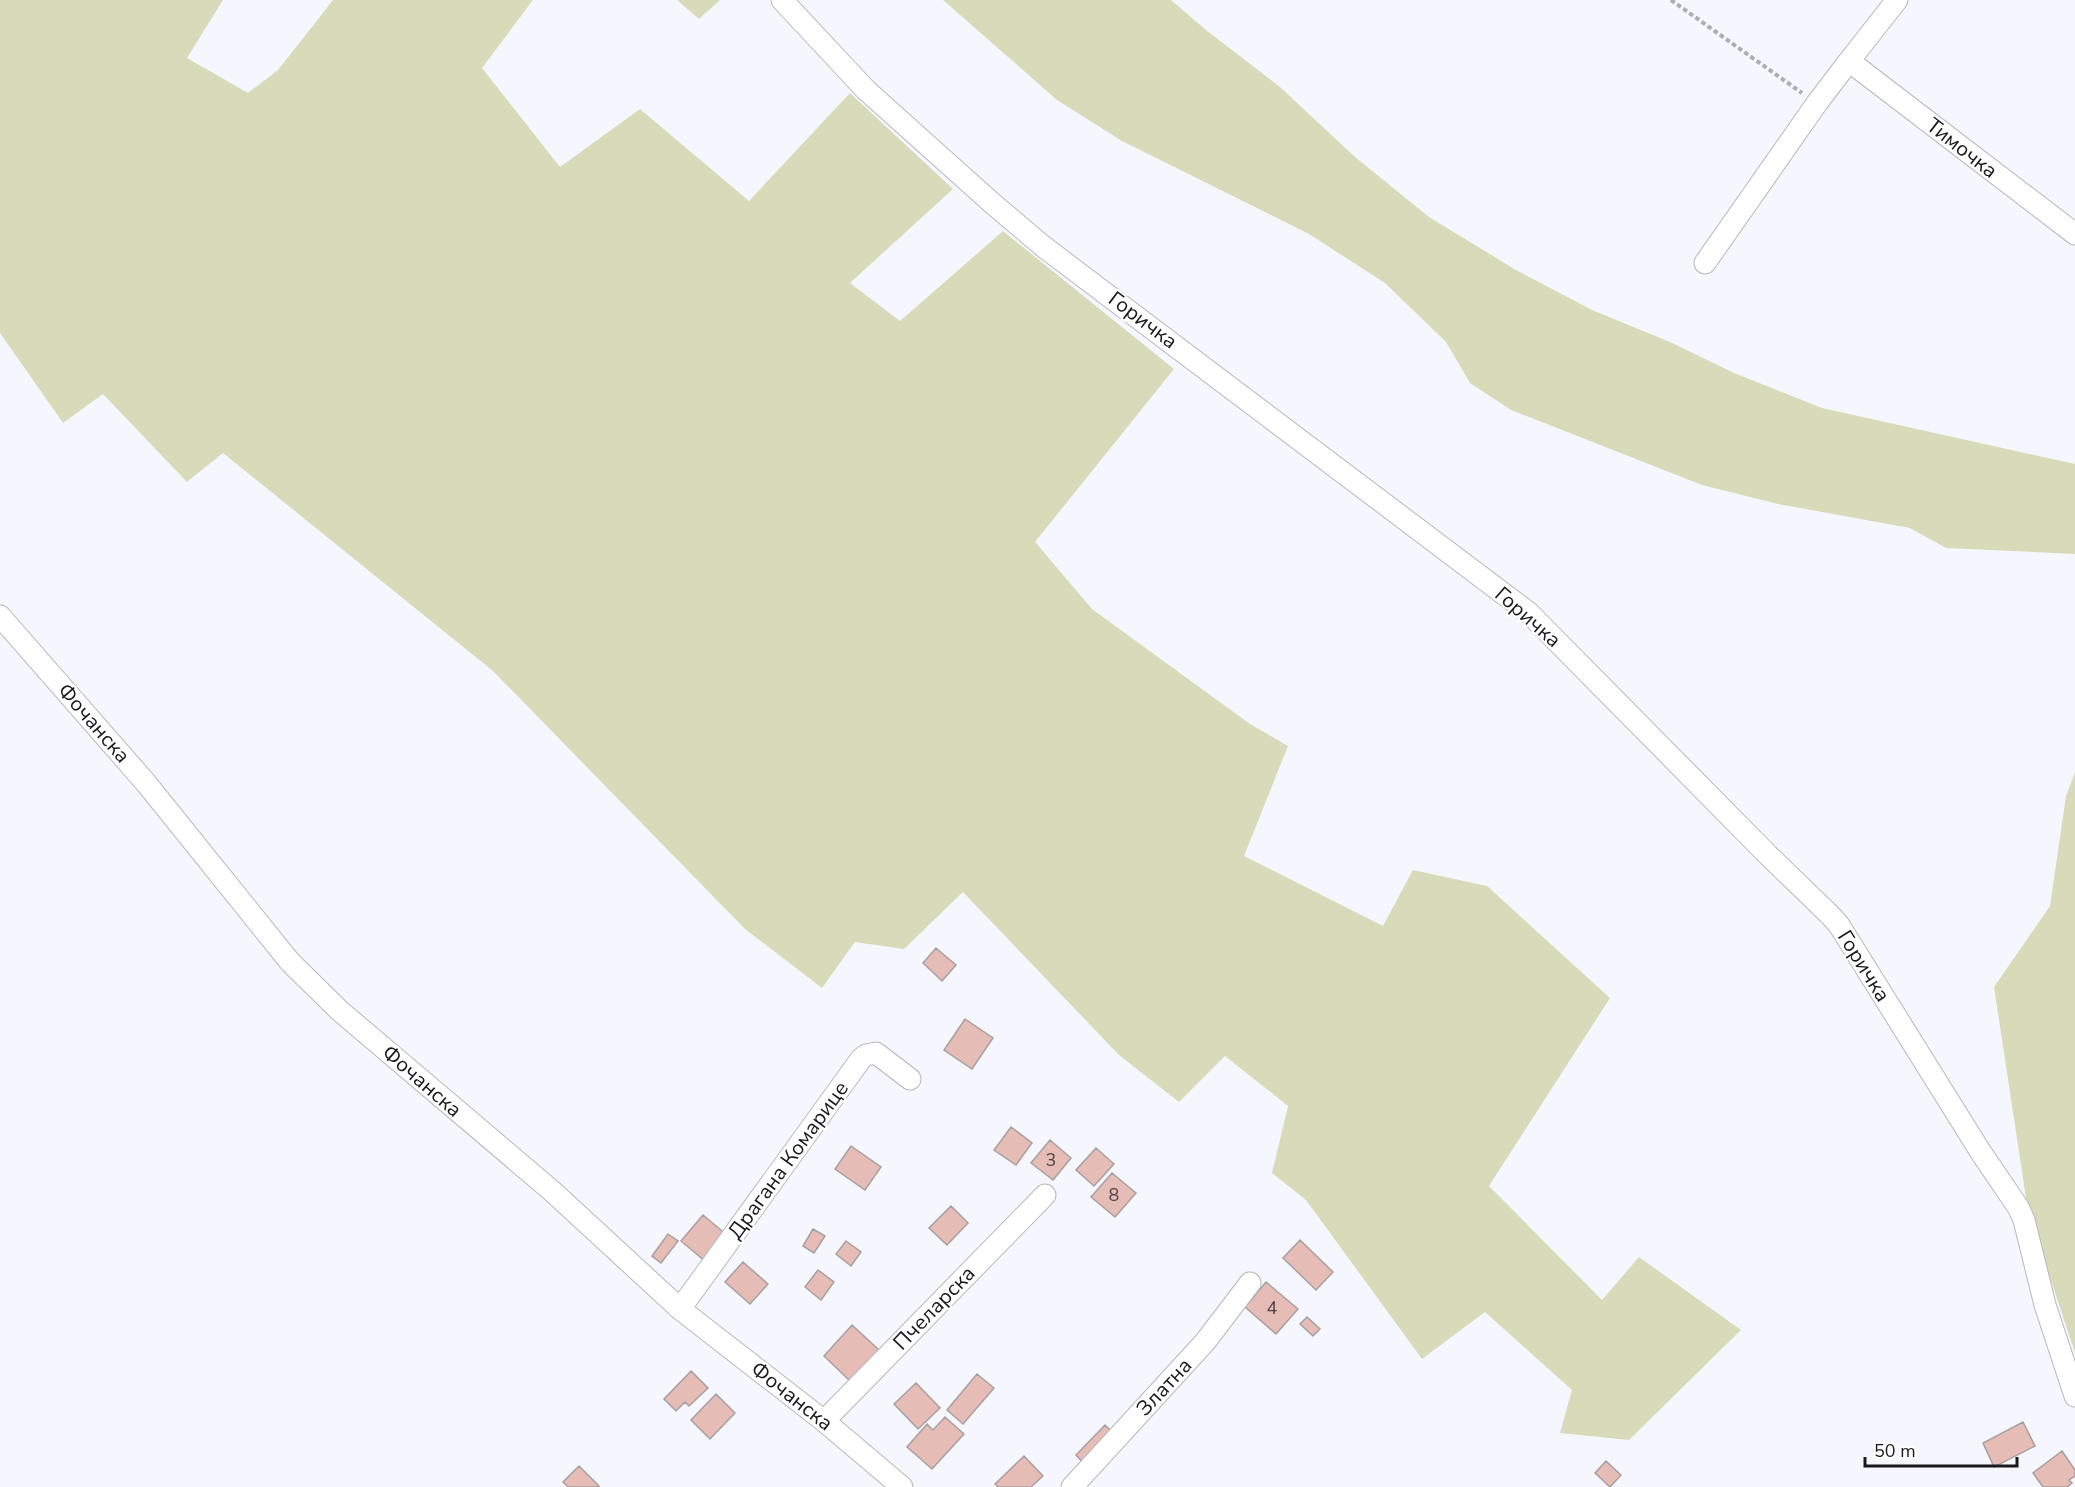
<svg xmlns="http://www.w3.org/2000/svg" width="2075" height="1487" font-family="'Nunito Sans',sans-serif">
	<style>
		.green { fill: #d8dbb9 }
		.building { fill: #e6bcb7; stroke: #a79f9e; stroke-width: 1.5 }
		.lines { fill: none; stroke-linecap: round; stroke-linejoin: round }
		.minor-casing { stroke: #b7b7be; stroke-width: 23 }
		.path { stroke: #adadb3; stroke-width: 4; stroke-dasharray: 4.5 3; stroke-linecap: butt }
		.minor { stroke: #fff; stroke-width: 21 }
		.labels { text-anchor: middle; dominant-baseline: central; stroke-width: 4.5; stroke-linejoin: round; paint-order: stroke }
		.number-label { font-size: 18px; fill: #4d4244 }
		.street-label { font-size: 21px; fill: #1a1a1d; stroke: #fff }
	</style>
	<rect width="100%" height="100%" fill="#f6f7fe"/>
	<!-- green -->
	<path class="green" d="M0,0h223l-36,58 61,35 30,-23 55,-70h200l-51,68 78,99 80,-58 109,92 101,-108 103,96 -103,94 50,38 103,-90 171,138 -139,173 57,67 158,115 38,22 -44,110 139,70 30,-56 74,16 123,112 -121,188 113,114 37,-43 102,73 -112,110 -69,-7 12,-43 -87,-78 -63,47 -116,-159 -34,-27 16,-67 -63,-50 -46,46 -60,-47 -156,-163 -59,57 -49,-7 -33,46 -77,-59 -252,-258 -270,-218 -36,29 -84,-88 -40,29 -63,-90z
		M677,0h43l-21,19z
		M943,0h228l35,30 74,57 75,70 74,60 87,53 76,40 78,32 64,31 88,35 253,56v90l-129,-6 -36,-20 -132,-24 -76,-19 -191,-75 -41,-27 -24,-41 -61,-59 -76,-49 -187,-93 -65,-41z
		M2075,772v581l-47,-142 -34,-224 56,-81 16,-110z"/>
	<!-- building -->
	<path class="building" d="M936,948l20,17 -14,16 -19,-18z
		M965,1019l28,19 -21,31 -28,-19z
		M1011,1127l21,16 -16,22 -22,-15z
		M1050,1140l21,18 -18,22 -22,-17z
		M851,1146l30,21 -16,23 -30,-21z
		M1096,1148l18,16 -20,22 -18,-16z
		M1112,1173l24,20 -21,24 -24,-20z
		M951,1206l17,17 -21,22 -18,-17z
		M703,1215l25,21 -22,26 -25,-21z
		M813,1229l12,7 -11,17 -11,-7z
		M668,1234l10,7 -17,22 -9,-7z
		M1300,1240l33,32 -17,18 -33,-32z
		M846,1241l15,11 -10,14 -15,-12z
		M743,1262l25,22 -18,20 -25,-22z
		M818,1270l16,12 -13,18 -16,-13z
		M1266,1282l32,27 -22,25 -31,-27z
		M1307,1317l13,12 -7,7 -13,-12z
		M852,1325l27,25 -29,31 -26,-25z
		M691,1371l17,17 -19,18 -4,-4 -9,9 -12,-12z
		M977,1374l17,14 -31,36 -16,-14z
		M916,1383l24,25 -22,21 -24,-25z
		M716,1394l19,19 -25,26 -19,-19z
		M945,1417l19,17 -32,35 -25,-22 20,-23 6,6z
		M2023,1422l12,24 -41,21 -11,-24z
		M1105,1425l9,9 -29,31 -9,-10z
		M2062,1451l13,19v6l-6,4 3,3 -5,4h-24l-10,-14z
		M1024,1456l19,20 -12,11h-33l-3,-3z
		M1606,1461l15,14 -11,12 -15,-14z
		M579,1466l20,20 -2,1h-29l-5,-5z"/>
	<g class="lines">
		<defs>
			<path id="minor" d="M782,0l84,90 126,113 52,44 485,366 239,242 62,60 9,10 141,226 38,56 6,13 21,85 30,91
				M1897,0l-48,61 226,173
				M1705,263l112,-160 32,-42
				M0,616l146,167 144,179 50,49 212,180 128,118 144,112 78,66
				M680,1309l181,-250 5,-4 10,-2 34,26
				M824,1421l221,-226
				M1072,1487l133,-145 45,-59"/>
		</defs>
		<!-- minor casing -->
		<use href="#minor" class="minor-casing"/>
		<!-- path -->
		<path class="path" d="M1671,0l131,93"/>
		<!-- minor -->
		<use href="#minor" class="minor"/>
	</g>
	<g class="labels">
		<!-- number labels -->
		<g class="number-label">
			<text x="1051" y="1160">3</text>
			<text x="1114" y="1195">8</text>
			<text x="1272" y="1308">4</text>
		</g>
		<!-- street labels -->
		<g class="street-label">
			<text transform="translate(1962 148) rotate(38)">Тимочка</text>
			<text transform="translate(1143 320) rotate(37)">Горичка</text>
			<text transform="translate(1528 617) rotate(41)">Горичка</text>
			<text transform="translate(94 723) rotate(49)">Фочанска</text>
			<text transform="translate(1864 966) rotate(58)">Горичка</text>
			<text transform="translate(422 1081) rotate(41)">Фочанска</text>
			<text transform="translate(788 1160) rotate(-54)">Драгана Комарице</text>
			<text transform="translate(934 1308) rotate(-46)">Пчеларска</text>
			<text transform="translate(1164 1387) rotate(-47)">Златна</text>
			<text transform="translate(792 1396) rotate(38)">Фочанска</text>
		</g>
	</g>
	<!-- scale -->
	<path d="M1865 1457v9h152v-9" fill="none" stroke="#1a1a1d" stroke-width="3"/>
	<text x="1874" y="1457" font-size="18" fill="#1a1a1d" stroke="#ffffff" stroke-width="4.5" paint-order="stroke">50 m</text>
</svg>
